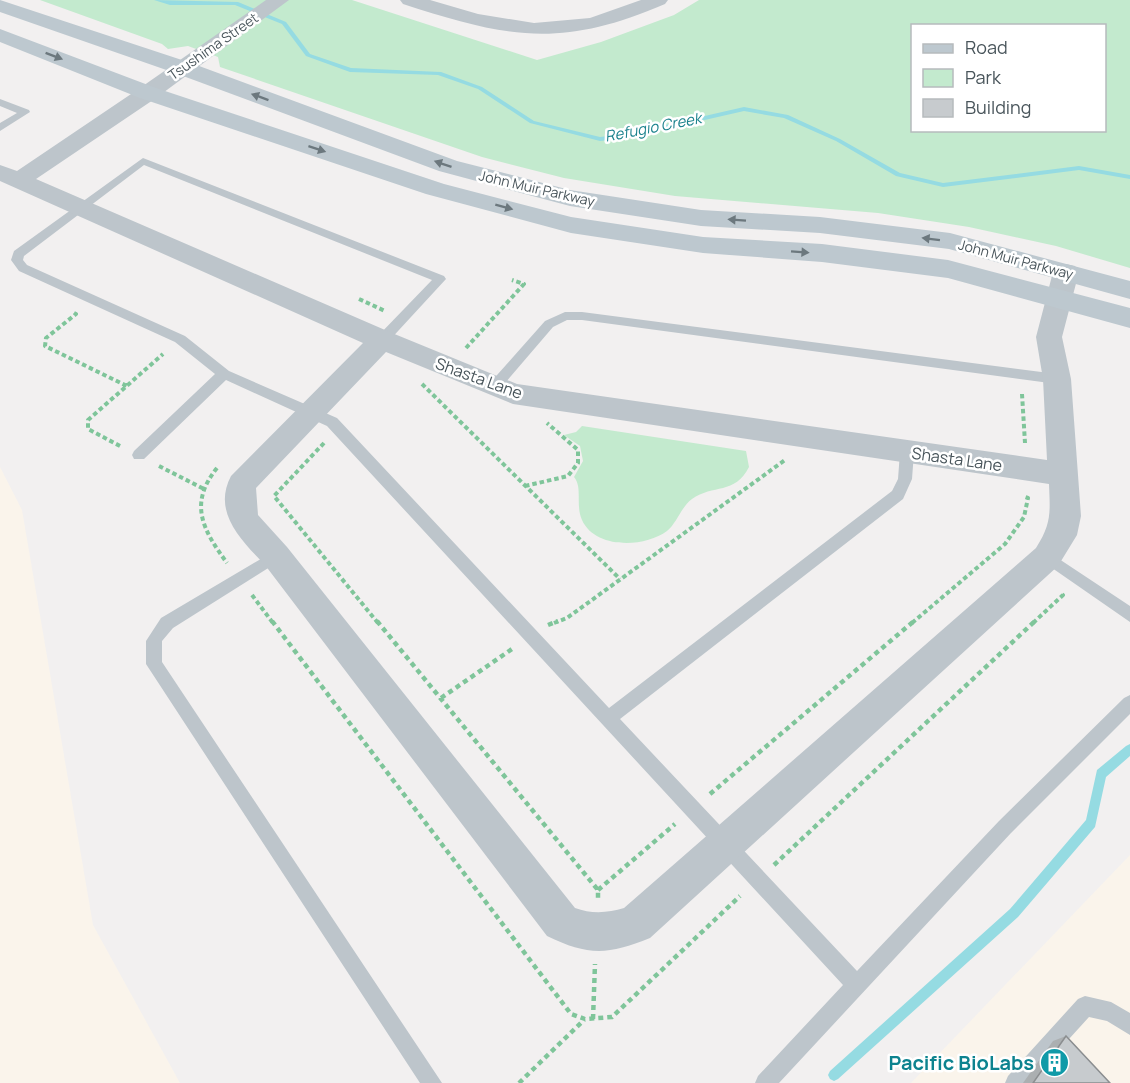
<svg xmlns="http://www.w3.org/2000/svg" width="1130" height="1083" font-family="Manrope,sans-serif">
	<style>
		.commercial { fill: #faf4eb }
		.green { fill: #c3eace; fill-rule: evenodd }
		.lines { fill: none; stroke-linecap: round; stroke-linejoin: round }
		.stream { fill: #95dbe2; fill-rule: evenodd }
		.path-far1 { stroke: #7fc59a; stroke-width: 4; stroke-dasharray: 4.5 3; stroke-linecap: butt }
		.path { stroke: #7fc59a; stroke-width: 4.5; stroke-dasharray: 5 4; stroke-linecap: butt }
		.service { fill: #bdc5cb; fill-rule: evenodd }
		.minor { fill: #bdc5cb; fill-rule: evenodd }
		.tertiary { fill: #bdc5cb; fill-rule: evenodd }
		.secondary { fill: #bdc8cf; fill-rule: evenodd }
		.wall { fill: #abafb1 }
		.building { fill: #c7cbce; stroke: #8b8e90; stroke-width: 1.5 }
		.oneway { fill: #6c787e }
		.labels { text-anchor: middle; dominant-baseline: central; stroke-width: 5; stroke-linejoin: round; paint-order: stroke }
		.far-street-label { font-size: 14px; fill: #49555b; stroke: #fff }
		.far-water-label { font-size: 15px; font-style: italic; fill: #1b828d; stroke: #fff }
		.street-label { font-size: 16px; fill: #49555b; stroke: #fff }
		.near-culture-label { font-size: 20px; font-weight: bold; fill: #0d838f; stroke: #fff; text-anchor: end }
	</style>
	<rect width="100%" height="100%" fill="#f2f0f0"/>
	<!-- commercial -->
	<path class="commercial" d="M0,467l22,43 71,415 87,158h-180z
		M1130,855v228h-219z"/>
	<!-- green -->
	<path class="green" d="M40,0h312l185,60 64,-18 73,-27 25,-15h431v268l-74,-22 -87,-19 -91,-14 -203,-17 -111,-18 -82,-21 -262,-90 -2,-10 -30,-11 -20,3 -6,-5zM912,26h192v104h-192z
		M582,426l164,25 3,16c-14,28 -36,17 -57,32 -11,8 -15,24 -25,32 -23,17 -72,18 -85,-11 -7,-16 1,-32 -8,-43l9,-16 -3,-15 -16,-11 12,-3z"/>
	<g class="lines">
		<!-- stream -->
		<path class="stream" d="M154,0l84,2 48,20 24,32 41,14 90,4 41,15 52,34 66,16 26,-3 118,-27 44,8 52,24 60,34 43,10 136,-17 51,9v4l-51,-9 -136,17 -47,-11 -60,-35 -52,-23 -40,-7 -118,27 -26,3 -70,-18 -52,-34 -40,-14 -88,-3 -44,-16 -24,-32 -47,-19h-65z
			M1130,744v12l-24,21 -11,50 -77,90 -180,162 -4,2 -4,-2 -2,-4 2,-4 180,-162 76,-89 11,-50 29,-24z"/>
		<!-- path-far1 -->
		<path class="path-far1" d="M359,299l26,12
			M74,313l2,1 -30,24 -1,8 82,40
			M466,348l58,-64 -12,-4
			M422,384l198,195
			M1022,394l3,49
			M324,443l-50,53 104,127
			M120,446l-32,-17v-9l75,-66
			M159,466l45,23
			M217,468c-29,36 -14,62 10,95
			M525,486l43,-10 10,-13v-13l-31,-27
			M252,595l21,28
			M554,623l13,-5 218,-158
			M912,623l93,-79 19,-27 4,-19 -3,-1
			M1033,623l30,-28 -2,-1"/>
		<!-- path -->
		<path class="path" d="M272,621l299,393 14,5 27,-2 128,-121
			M377,621l221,269v9
			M548,625l10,-4
			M441,698l71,-49
			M710,794l204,-173
			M774,865l261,-244
			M598,890l77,-66
			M593,1019l2,-55
			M519,1083l65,-63"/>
		<!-- service -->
		<path class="service" d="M0,99l29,11 1,2 -30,19v-8l17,-10 -17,-7z
			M143,158l301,118 2,3 -59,64h-10l-1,-3 1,-3 55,-57 -288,-115 -120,91 -1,4 4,5 158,71 44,35 108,47 272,290 283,-217 6,-12 2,-27 2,-4h10l2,4 -2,27 -9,20 -283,220 237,252 142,-150 125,-123 6,-3v19l-119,119 -232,250h-24l3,-7 85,-91 -516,-559 -101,-46 -82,79h-10l-2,-4 2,-4 81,-77 -40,-32 -156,-71 -8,-11 3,-9z
			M565,312h17l475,62 7,5 -7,5 -475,-64h-15l-14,7 -54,63h-10l-2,-3 2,-3 56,-63z
			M276,550l5,2 3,4 -3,4 -108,68 -11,13v21l280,421h-22l-274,-419v-23l15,-23z
			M1047,551l83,55v16l-88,-61 -3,-4 3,-4z
			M1085,996l26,6 19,11v22l-23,-14 -18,-4 -60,66h-24l3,-7 70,-77z"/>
		<!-- minor -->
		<path class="minor" d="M400,0h30l48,14 56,9 56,-5 51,-18h27l-3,4c-105,45 -157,34 -262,0z
			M148,87l8,1 3,5 -3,5 -120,81 356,154 125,51 530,76 -4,-81 -7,-42 17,-65 4,-6 9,-2 9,2 4,6 -17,65 9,42 10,137 -4,19 -19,31 -408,372c-42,17 -62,18 -103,-2l-282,-371c-24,-25 -53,-53 -34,-89l132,-133 -363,-162v-16l17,6 123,-83zM386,352l127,52 536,80c1,28 3,39 -13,64l-412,360c-16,5 -33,6 -49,0l-288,-361 -29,-32 -2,-27z"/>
		<!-- tertiary -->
		<path class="tertiary" d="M266,0h23l-133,98h-16l-3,-5 3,-5z"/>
		<!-- secondary -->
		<path class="secondary" d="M0,0l191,63 266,98 113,29 131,20 119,7 130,16 180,48v18l-181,-50 -129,-16 -119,-7 -131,-20 -131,-35 -264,-98 -175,-61z
			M0,29l156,59 288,96 127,33 132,20 119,7 126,16 182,48v20l-182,-50 -126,-16 -119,-9 -132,-20 -145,-39 -286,-96 -140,-56z"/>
	</g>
	<!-- wall -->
	<path class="wall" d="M1066,1036l44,47h-87l30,-42z"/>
	<!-- building -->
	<path class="building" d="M1066,1036l44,47h-77z"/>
	<!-- one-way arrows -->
	<defs><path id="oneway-solid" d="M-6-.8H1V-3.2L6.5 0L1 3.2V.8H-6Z" transform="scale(1.5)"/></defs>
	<g class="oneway">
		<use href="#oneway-solid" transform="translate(54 56) rotate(21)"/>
		<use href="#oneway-solid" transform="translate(260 97) rotate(-160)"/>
		<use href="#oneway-solid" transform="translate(317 149) rotate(18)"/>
		<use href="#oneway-solid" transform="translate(443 164) rotate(-161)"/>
		<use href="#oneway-solid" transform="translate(504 207) rotate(15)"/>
		<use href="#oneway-solid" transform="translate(737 220) rotate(-176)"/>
		<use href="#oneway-solid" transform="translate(931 239) rotate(-173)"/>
		<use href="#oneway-solid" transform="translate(800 252) rotate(4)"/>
	</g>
	<!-- icons -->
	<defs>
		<symbol id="building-disc" viewBox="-11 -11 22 22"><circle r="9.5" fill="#0f9aa8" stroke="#fff"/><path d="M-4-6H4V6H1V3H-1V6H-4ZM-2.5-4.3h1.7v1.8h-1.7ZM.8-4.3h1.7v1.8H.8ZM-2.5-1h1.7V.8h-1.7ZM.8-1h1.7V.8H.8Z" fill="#fff"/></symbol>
	</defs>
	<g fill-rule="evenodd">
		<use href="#building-disc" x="1038" y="1046" width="33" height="33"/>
	</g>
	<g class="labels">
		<!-- far-street labels -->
		<g class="far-street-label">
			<text transform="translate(213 46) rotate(-35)">Tsushima Street</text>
			<text transform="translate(537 188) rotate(13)">John Muir Parkway</text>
			<text transform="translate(1016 259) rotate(15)">John Muir Parkway</text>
		</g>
		<!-- far-water labels -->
		<g class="far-water-label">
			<text transform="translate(653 127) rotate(-11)">Refugio Creek</text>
		</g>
		<!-- street labels -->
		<g class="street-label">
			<text transform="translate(479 378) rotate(20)">Shasta Lane</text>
			<text transform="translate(957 459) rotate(8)">Shasta Lane</text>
		</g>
		<!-- near-culture labels -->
		<g class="near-culture-label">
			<text x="1034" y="1062">Pacific BioLabs</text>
		</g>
	</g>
	<!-- legend -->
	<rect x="911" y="24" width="195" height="108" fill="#ffffff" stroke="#b6bbbd" stroke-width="1.5"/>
	<rect x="923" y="44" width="30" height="9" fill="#bdc8cf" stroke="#b6bbbd" stroke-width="1.5"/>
	<text x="965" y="54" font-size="18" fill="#49555b">Road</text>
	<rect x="923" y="69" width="30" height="18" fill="#c3eace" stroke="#b6bbbd" stroke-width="1.5"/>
	<text x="965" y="84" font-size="18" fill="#49555b">Park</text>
	<rect x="923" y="99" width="30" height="18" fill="#c7cbce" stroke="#b6bbbd" stroke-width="1.5"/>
	<text x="965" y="114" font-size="18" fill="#49555b">Building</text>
</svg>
